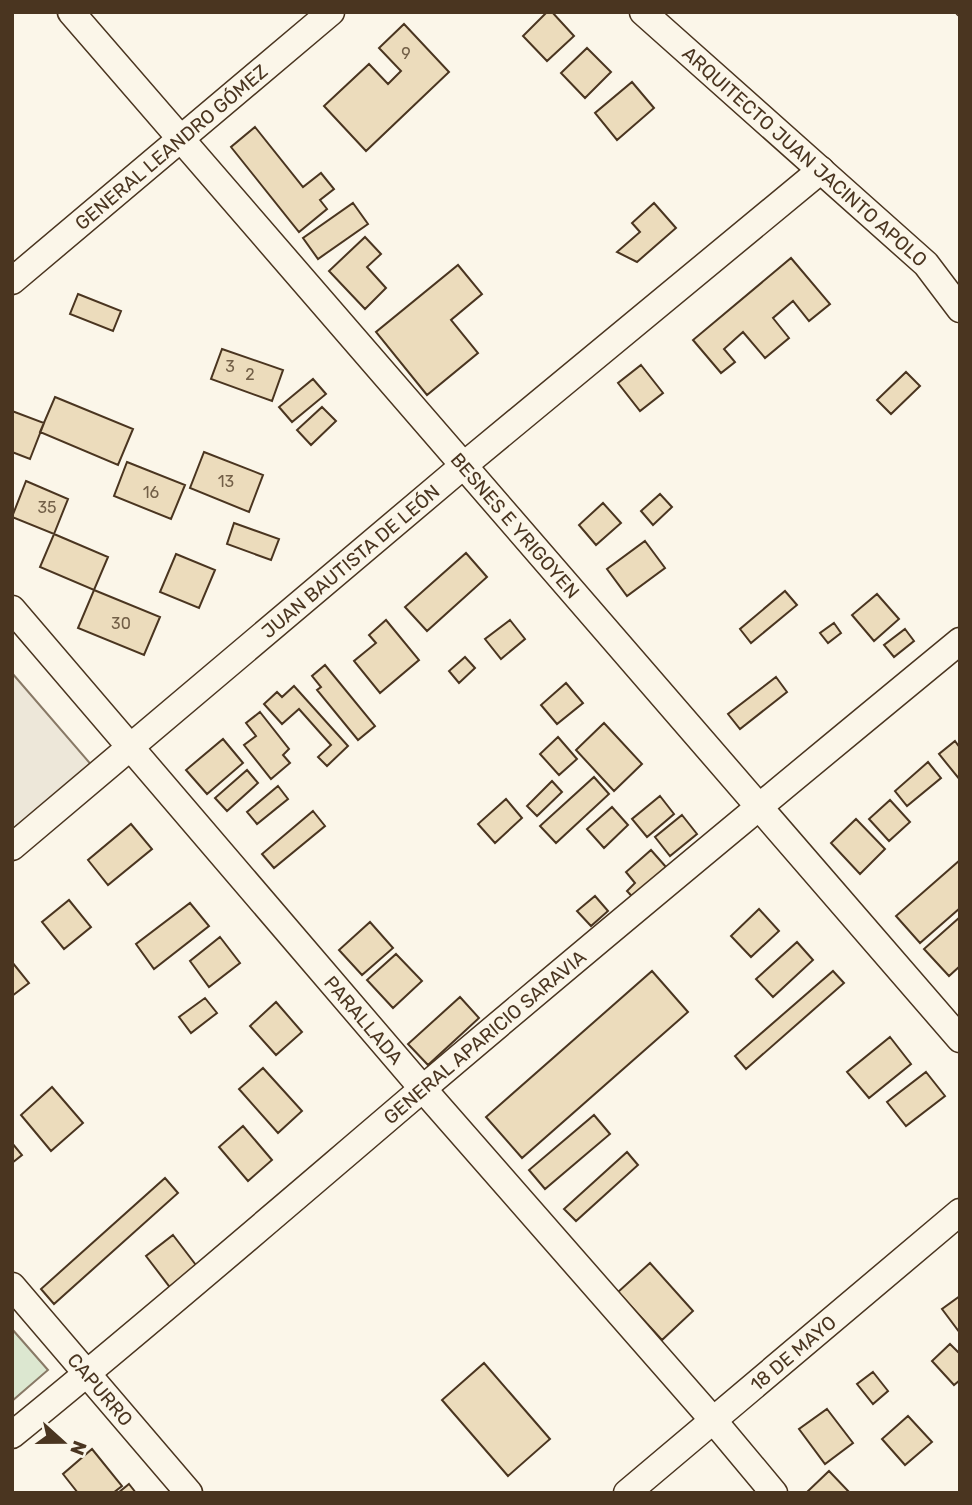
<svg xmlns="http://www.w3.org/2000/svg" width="972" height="1505" font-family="Rubik,sans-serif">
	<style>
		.green { fill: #dce7d0; stroke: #887966; stroke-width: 2 }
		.parking { fill: #ede7d9; stroke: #887966; stroke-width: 2 }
		.building { fill: #ecdcbc; stroke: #4a3520; stroke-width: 2 }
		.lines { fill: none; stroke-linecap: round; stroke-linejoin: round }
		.street-casing { stroke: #4a3520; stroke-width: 29 }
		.street { stroke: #fbf6e9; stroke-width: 26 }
		.rail-casing { stroke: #4a3520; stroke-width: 8 }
		.rail { stroke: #fbf6e9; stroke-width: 5; stroke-dasharray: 16; stroke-linecap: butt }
		.labels { text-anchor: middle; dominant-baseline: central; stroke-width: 5; stroke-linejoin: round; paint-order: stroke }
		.number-label { font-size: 16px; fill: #725f47 }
		.street-label { font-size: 19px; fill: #4a3520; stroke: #fbf6e9 }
	</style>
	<rect width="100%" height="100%" fill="#fbf6e9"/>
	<!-- green -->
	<path class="green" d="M12,1329l36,41 -36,31z"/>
	<!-- parking -->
	<path class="parking" d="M12,673l82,95 -82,71z"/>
	<!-- building -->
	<path class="building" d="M547,12h5l22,24 -27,25 -24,-25z
		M404,24l45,48 -83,79 -42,-45 45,-42 19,20 13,-13 -22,-23z
		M587,48l24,24 -26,26 -24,-25z
		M632,82l22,26 -37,32 -22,-27z
		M255,127l48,60 18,-14 13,16 -14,11 7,9 -28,23 -68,-85z
		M353,203l15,21 -50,35 -15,-21z
		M654,203l22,25 -39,34 -20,-10 23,-20 -8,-9z
		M365,237l16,17 -14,13 19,21 -21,21 -36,-38z
		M791,258l39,46 -21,17 -16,-20 -20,17 16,20 -24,20 -22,-26 -19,17 11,13 -14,11 -28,-33z
		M458,265l24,29 -31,26 27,33 -51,42 -51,-63z
		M78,294l43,17 -8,20 -43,-17z
		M222,349l61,21 -11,31 -61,-22z
		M641,365l22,28 -23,18 -22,-28z
		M906,372l14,14 -29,28 -14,-14z
		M313,379l13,15 -34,28 -13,-15z
		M55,397l78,32 -15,36 -78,-33z
		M322,407l14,14 -25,24 -14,-15z
		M12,411l32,12 -14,36 -18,-7z
		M204,452l59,23 -14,37 -59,-24z
		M127,462l58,23 -14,34 -57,-23z
		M26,481l42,18 -14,35 -42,-17z
		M660,494l12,13 -19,18 -12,-14z
		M603,503l18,20 -25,22 -17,-20z
		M234,523l45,16 -8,21 -44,-16z
		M54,534l54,23 -14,33 -54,-23z
		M645,541l20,27 -38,28 -20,-27z
		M466,553l21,24 -60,54 -22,-24z
		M176,554l39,16 -16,38 -39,-16z
		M94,590l66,27 -16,38 -66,-27z
		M785,591l12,14 -46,38 -11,-14z
		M877,594l22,25 -25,22 -22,-26z
		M386,620l33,40 -39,33 -26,-32 22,-18 -7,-8z
		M510,620l15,19 -24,20 -16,-20z
		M834,623l7,10 -13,10 -8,-10z
		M905,629l9,12 -20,16 -10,-12z
		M465,657l10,11 -16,15 -10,-12z
		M325,665l50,61 -17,14 -41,-50 4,-3 -9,-11z
		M776,677l11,15 -47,37 -12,-15z
		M566,683l17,20 -26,21 -16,-19z
		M294,686l54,60 -21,20 -9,-9 13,-12 -32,-36 -17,15 -18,-20 13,-12 5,5z
		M260,712l29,37 -6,6 7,8 -19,16 -27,-34 12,-9 -10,-13z
		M604,723l38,41 -28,27 -38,-41z
		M558,737l19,22 -18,16 -19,-21z
		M223,739l20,24 -36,31 -21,-24z
		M955,741l5,7v32l-21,-26z
		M928,762l13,16 -34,28 -12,-15z
		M247,770l11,13 -31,28 -12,-13z
		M594,777l15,17 -53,49 -16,-17z
		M552,781l10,11 -25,24 -10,-10z
		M278,786l10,13 -31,25 -10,-12z
		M660,796l14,18 -27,23 -15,-18z
		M506,799l16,19 -27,25 -17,-19z
		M890,800l20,22 -21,19 -20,-22z
		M612,807l16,18 -24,23 -17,-19z
		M313,811l12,15 -51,42 -12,-14z
		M682,815l15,19 -27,22 -15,-19z
		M856,819l29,30 -25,25 -29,-31z
		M131,824l21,25 -44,36 -20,-25z
		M651,850l22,25 -34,29 -12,-13 8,-8 -9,-11z
		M960,860v48l-40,35 -24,-27z
		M595,896l13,15 -17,15 -14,-15z
		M69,900l22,27 -27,22 -22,-27z
		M190,903l19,23 -55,43 -18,-25z
		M759,909l20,22 -28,26 -20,-21z
		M960,917v49l-11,10 -25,-27z
		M370,922l23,26 -31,27 -23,-25z
		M220,937l20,26 -31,24 -19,-26z
		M797,942l16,18 -40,37 -17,-18z
		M396,954l26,27 -29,27 -26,-28z
		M12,962l17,21 -17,13z
		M652,971l36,41 -166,146 -36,-41z
		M833,971l11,12 -98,86 -11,-13z
		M460,997l19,21 -51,47 -20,-21z
		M205,998l12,15 -26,20 -12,-16z
		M276,1002l26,30 -26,23 -26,-29z
		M890,1037l21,27 -42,34 -22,-26z
		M263,1068l39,43 -24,22 -39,-44z
		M926,1072l19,24 -39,30 -19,-24z
		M52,1087l31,36 -32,28 -30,-36z
		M594,1115l16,19 -65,55 -16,-19z
		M243,1126l29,34 -24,21 -29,-34z
		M12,1143l10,12 -10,8z
		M627,1152l11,13 -62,56 -12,-12z
		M165,1178l13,15 -124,111 -13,-15z
		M173,1235l26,34 -27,21 -26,-34z
		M650,1263l43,48 -31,29 -44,-48z
		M960,1296v37l-18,-24z
		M950,1344l10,10v26l-6,5 -22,-24z
		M484,1363l66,76 -42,37 -66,-76z
		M873,1372l15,19 -15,13 -16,-20z
		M827,1409l26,34 -28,21 -26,-35z
		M908,1416l24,26 -27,23 -23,-26z
		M92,1449l30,37 -9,7h-35l-15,-19z
		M829,1471l21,22h-44z
		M129,1484l7,9h-18z"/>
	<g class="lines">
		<defs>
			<g id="street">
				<path id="s1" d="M71,12l889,1027"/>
				<path id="s2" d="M643,12l283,252 34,45"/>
				<path id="s3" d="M12,281l319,-269"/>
				<path id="s4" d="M12,609l411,480 290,331 61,73"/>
				<path id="s5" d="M12,847l451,-381 358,-296"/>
				<path id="s6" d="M12,1286l177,207"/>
				<path id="s7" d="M12,1435c138,-112 273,-229 408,-344 179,-152 359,-301 540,-450"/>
				<path id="s8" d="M627,1493l333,-281"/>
			</g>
		</defs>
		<!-- street casing -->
		<use href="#street" class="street-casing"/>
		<!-- street -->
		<use href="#street" class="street"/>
		<defs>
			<path id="rail" d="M959,12l1,1"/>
		</defs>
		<!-- rail casing -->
		<use href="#rail" class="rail-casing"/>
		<!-- rail -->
		<use href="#rail" class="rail"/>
	</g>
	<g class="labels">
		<!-- number labels -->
		<g class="number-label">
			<text x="406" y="53">9</text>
			<text x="230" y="366">3</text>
			<text x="250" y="374">2</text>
			<text x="226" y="481">13</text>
			<text x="151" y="492">16</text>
			<text x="47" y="507">35</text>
			<text x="121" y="623">30</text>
		</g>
		<!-- street labels -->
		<g class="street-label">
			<text stroke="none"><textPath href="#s3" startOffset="208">GENERAL LEANDRO GÓMEZ</textPath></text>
			<text stroke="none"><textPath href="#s2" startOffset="217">ARQUITECTO JUAN JACINTO APOLO</textPath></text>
			<text stroke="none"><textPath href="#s1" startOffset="679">BESNES E YRIGOYEN</textPath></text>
			<text stroke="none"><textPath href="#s5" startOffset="443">JUAN BAUTISTA DE LEÓN</textPath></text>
			<text stroke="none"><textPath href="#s4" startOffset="541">PARALLADA</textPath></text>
			<text stroke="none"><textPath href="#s7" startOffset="618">GENERAL APARICIO SARAVIA</textPath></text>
			<text stroke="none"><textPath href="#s8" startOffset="217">18 DE MAYO</textPath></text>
			<text stroke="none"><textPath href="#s6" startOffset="136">CAPURRO</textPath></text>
		</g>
	</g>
	<!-- border -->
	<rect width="972" height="1505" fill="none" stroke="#4a3520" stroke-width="28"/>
	<!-- north arrow -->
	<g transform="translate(63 1442) rotate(111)" stroke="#fbf6e9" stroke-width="5" paint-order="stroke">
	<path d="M0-5L12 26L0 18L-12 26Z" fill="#4a3520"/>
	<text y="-10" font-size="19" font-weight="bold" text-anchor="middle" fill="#4a3520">N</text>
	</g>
</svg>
